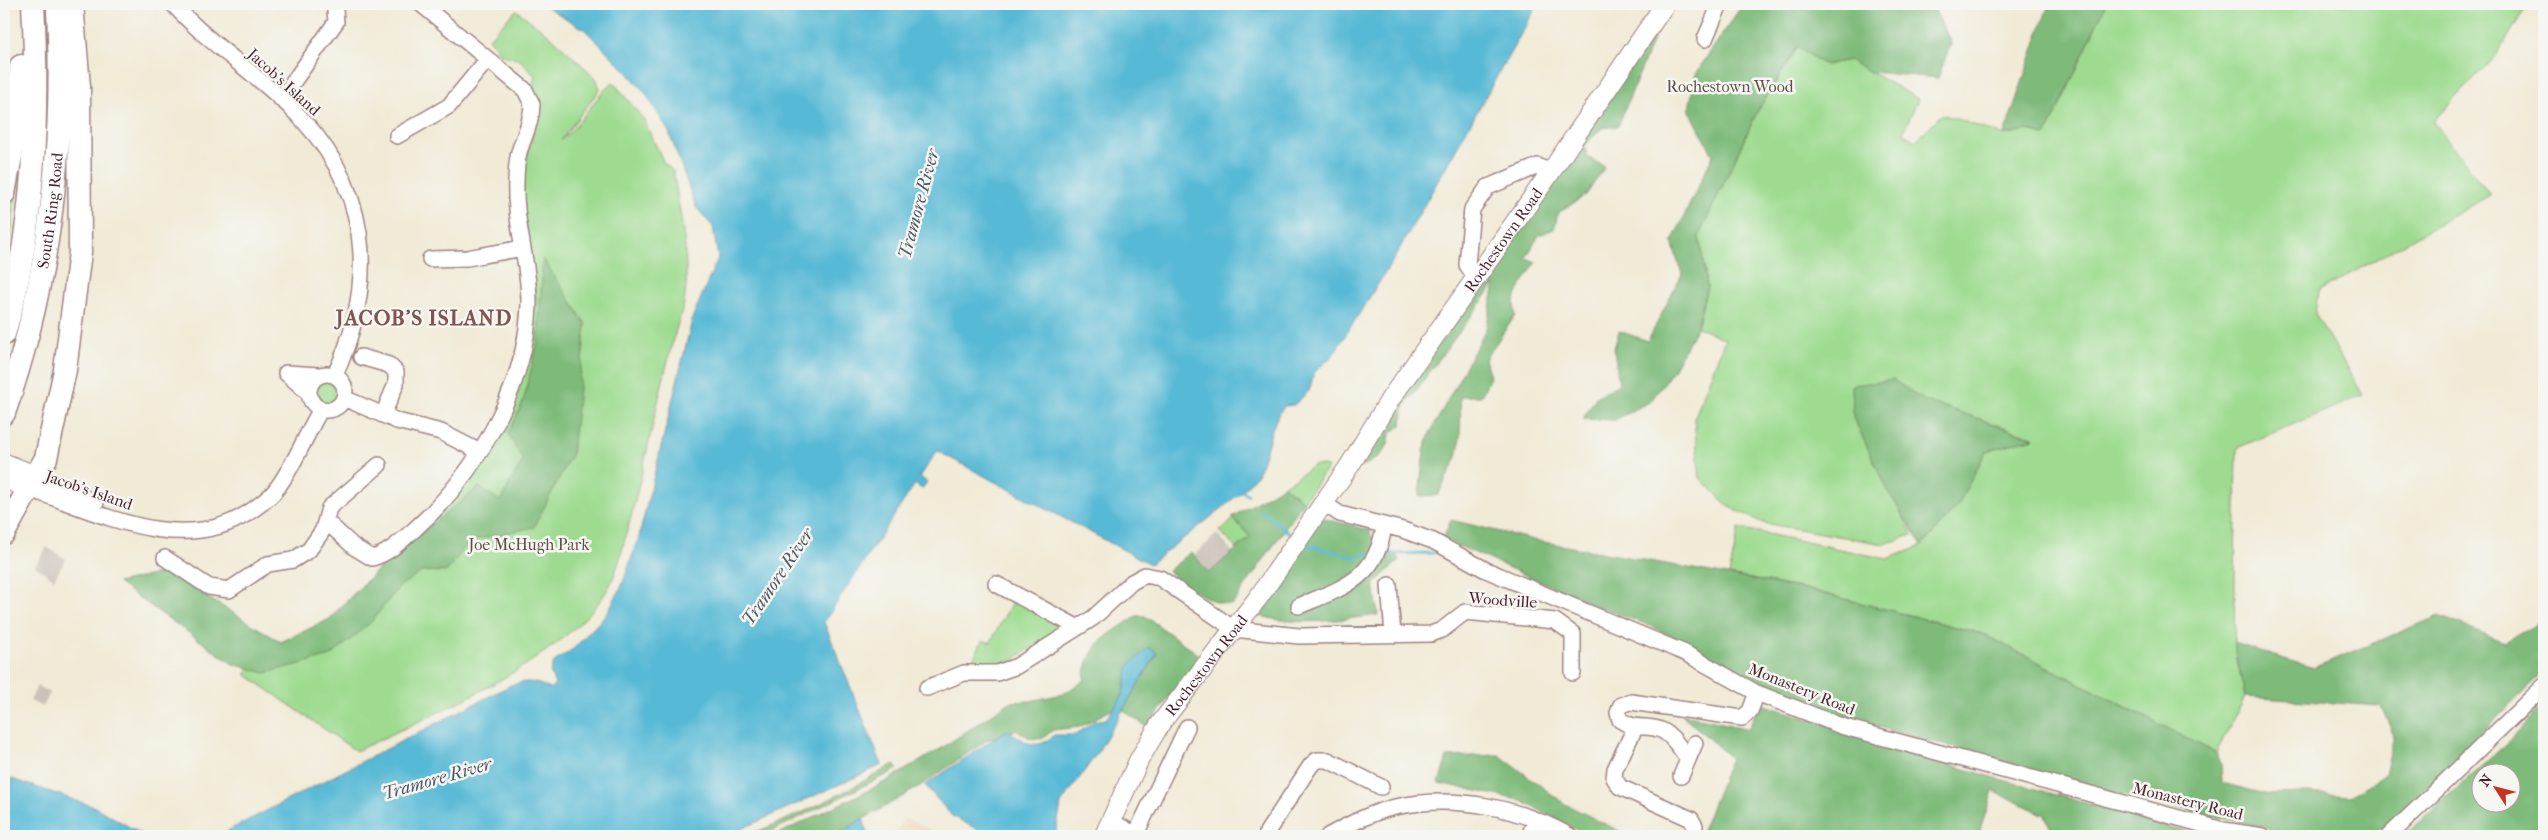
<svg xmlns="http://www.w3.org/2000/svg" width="2548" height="840" font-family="'IM FELL French Canon',serif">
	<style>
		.built { fill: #ecd7ba }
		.industrial { fill: #cbc2b8 }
		.green { fill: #9edb90; stroke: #747d5e }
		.forest { fill: #7ebb7a; stroke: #646d52; fill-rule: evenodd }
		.water { fill: #56b9d5; stroke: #506c80 }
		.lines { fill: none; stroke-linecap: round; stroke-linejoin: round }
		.stream { stroke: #56b9d5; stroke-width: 3 }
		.minor-casing { stroke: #9e8480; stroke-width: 18 }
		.major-casing { stroke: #9e8480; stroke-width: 21 }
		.highway-casing { stroke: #9e8480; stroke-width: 25 }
		.minor { stroke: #fff; stroke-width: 15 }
		.major { stroke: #fff; stroke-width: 19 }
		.highway { stroke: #fff; stroke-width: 22 }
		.labels { text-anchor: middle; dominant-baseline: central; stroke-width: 5; stroke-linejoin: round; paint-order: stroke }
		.street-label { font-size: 16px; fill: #4a1f2b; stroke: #f6f6f2 }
		.park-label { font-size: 16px; fill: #5f4e44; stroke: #f6f6f2 }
		.water-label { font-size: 18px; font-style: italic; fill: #4e5566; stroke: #f6f6f2 }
		.district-label { font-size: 21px; font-weight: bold; letter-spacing: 1px; fill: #81544f; stroke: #f6f6f2 }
	</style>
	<rect width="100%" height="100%" fill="#f6f6f2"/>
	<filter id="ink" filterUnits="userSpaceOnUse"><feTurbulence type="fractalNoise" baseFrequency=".02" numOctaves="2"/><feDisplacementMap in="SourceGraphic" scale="10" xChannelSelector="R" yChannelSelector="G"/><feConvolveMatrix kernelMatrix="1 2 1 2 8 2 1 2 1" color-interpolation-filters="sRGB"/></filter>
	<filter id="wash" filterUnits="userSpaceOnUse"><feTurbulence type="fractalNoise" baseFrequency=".0096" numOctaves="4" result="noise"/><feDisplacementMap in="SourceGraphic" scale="20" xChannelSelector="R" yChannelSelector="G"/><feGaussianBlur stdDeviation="1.12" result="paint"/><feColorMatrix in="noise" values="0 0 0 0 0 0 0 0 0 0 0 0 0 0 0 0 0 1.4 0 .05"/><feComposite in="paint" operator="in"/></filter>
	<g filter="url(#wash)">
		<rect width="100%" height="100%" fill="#f1ead6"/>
		<!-- built -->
		<path class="built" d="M904,818l41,18h-50z"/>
		<!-- industrial -->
		<path class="industrial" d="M1217,534l16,18 -25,21 -15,-17z
			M47,547l19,12 -12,20 -19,-13z
			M37,686l13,7 -7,14 -13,-6z"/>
		<!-- green -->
		<path class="green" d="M2106,4h422l-30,49 -65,68 57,74 -172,97 -3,22 48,81 -126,53 -3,195 11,54 -29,56 -233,-119 -177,-45 -77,-14 10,-47 148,31 35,-13 36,-41 28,-54 47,-14 -110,-37 -30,-20 -40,37 59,118 -27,9 -122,-21 -35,-17 -28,-28 -6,-59 31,-80 -28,-12 10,-41 -8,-50 59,-126 40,-63 27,18 24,-5 69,39 -15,34 12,8 27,-27 61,21 24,-5 19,6z
			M516,10l32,24 48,44 4,11 -39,51c21,-17 32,-41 52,-58l31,38 20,43 9,8c7,41 18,92 11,132 -23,72 -35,148 -55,221 -7,23 -11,51 -25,71 -48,70 -172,119 -248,156l-111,-77 36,-32 47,-22 50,-51 65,-60 42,-55 34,-63 17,-93 -12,-85 -1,-24 5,-36 12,-48 -8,-15 3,-14 -15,-16 -20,-6 -11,-16z
			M20,161l-8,66 -8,40v-40z
			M315 391a12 12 0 1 1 24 0a12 12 0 1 1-24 0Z
			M1315,465l13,2 -24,34 -21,-15z
			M1234,519l16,18 -14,12 -16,-18z
			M1017,602l42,23 1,3 -47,32 -19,6 -24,-1 13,-25 7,3 20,-37z"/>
		<!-- forest -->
		<path class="forest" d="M1743,4h189l19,39 -13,35 -68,-6 -21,-12 -24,5 -28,-18 -39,63 -59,126 8,50 -10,41 -24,43 -22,31 -36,19 -32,-1 13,-22 23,-13 -5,-35 5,-18 29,10 34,-67 -10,-32 41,-87 -24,-46 7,-36z
			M2049,4h57l-60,132 -19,-6 -23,5z
			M1658,28l-40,98 -16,2 -17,17 2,12 18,10 -19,28 -28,18 -4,16 -15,6 -13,23 10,4 -17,27 -5,13 1,14 -30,43 5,18 -9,19h-21c1,13 1,53 -4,63 -6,12 -12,23 -18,36l-19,1 5,-45 6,-18 56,-104 9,-45 -87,117 -5,10 -1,14 -12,8c-1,19 -13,26 -29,34l6,-19z
			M543,259l43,65 -14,129 -38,74 -64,14 -24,31 -23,-1 -23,15 -30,37 -39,33 -66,17 -32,-9 -115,-81 48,-11 115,70 47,-22 66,-65 85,-68 21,14 23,-41 -15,-26 15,-32 15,-60z
			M1893,380l31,20 110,38 -48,13 -28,54 -36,41 -34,-55 -35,-74 -1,-32z
			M1283,486l21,15 -71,103c-15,5 -54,-22 -65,-33l23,-19 18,21 41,-36 -18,-20z
			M1322,518l49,13 -1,3 17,17 8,3 5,6 -26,23 4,32c-41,5 -81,12 -121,0l8,-19z
			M1451,520l87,21 267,48 178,45 233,119 5,12 1,18 43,11 43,-1 42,3 35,-21 9,-39 -13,-30 -136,-9 -11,-54 79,25 126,-52 66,26 39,-22v52l-131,128 -39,33 -11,3h-53l-29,-4 -172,-41 -287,-80 -171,-85 -57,-21 -151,-66z
			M1136,616h9l53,38 -6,13 -45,60 -24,-17 34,-56 -28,12 -6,29 -9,13 -34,19 -27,3 -11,9 -12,-1 -14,-8 -29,10 -70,48 -83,48h-60l111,-54 57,-34 68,-46 20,-1 33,-7 21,-13c4,-39 23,-44 52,-65z
			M1759,703l205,66 239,67h-149l-9,-21 -52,-24 -15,45h-278l31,-78 -50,-44 68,15z
			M2544,703v119l-8,14h-133l109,-97zM2480,772h30v30h-30z
			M1499,755l66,49 64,32h-41l-68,-36 -81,-17 8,-26z
			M894,764l4,5 -124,61 -16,6h-14c52,-18 102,-44 150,-72z"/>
		<!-- water -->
		<path class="water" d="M542,4h996l-146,258 -59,93 -19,18 -5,18 -15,14 -10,1c-15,20 -15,43 -26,66 -9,20 -86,74 -108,92l-213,-113 -17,26 7,5 -5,7 -7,-5 -91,138 58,143 -156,71h-502l5,-6 282,-145c17,-5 24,-4 39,4l5,-5 -5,-12 4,-10 19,-13 32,-33 16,-28 18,-51 54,-221 25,-58 -5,-31 -17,-20 -27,-75 -23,-38 -18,-21 -44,-44z
			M1149,647l8,6 -60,100 -36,51 -6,32h-65l-38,-20 -27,-31 82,-55c19,11 28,23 47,5h22l18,-14 12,-2 17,-24 6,-29z
			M4,779h8l83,28 50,29h-141z
			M863,818l5,18h-31l2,-2z"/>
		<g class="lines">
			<!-- stream -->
			<path class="stream" d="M1240,489l8,6
				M1262,511l27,22
				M1308,545l48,12 14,-3
				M1381,554l52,-1"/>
		</g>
	</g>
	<g filter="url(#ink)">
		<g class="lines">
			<defs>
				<path id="minor" d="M173,4c35,39 80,67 117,103 80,76 89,171 45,268
					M1705,39l15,-35
					M281,99l55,-77 -1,-12
					M397,136l52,-30 38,-46
					M430,259l37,-1 56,-10
					M1476,278l-9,-13 5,-56 16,-22 50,-21 12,7
					M361,357l28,8 7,7v12l-13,31
					M309 392a18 18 0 1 1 36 0a18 18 0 1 1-36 0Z
					M309,393l-23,-20 33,2
					M344,398l53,23 44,11 37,19
					M37,476l59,27
					M29,489c67,22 151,68 219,24 9,-6 19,-13 26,-21 20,-25 31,-56 47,-83
					M1323,503l17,11 63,16 30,11 53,29 199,83 72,40 84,33 382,104 40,6
					M327,522l27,25 18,11c17,-4 30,-18 43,-29 61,-55 111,-140 114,-224 1,-41 -15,-82 -13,-123 0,-10 1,-21 3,-30 5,-16 13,-31 13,-48l-7,-14 -104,-86
					M165,558l44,29 20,3 39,-26 25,-4 16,-10 14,-20 6,-22 50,-43
					M996,584l81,43
					M1389,585l4,50
					M1299,606c43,-18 78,-27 85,-80
					M927,688l37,-15h33l20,-7 76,-48 39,-36 13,-7 15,3 74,51 65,7 132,-2 11,-4 23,-18 90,9 18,13v39
					M1635,728l-20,41 -1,9 6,9 71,32 4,7 -3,8
					M1688,759c-7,-9 -15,-24 -27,-29 -14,-6 -25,1 -41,-10l-2,-7 3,-8 10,-3 111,16 8,-7 7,-18
					M1681,776l14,-33
					M1111,821l27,15
					M1136,834l51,-107
					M1267,836v-4l44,-67 6,-5h11l53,27
					M1328,836c20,-11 44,-24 67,-29 59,-13 123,0 175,29
					M1530,836l4,-16
					M2389,836l155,-150"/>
				<g id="major">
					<path d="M4,463l33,13"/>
					<path d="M4,478l25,11"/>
					<path id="s1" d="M1104,836l35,-76 21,-36 98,-126 92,-133 41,-67 159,-225 115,-169"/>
				</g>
				<g id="highway">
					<path d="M4,193l12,-64 5,-63"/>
					<path d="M4,334c31,-105 35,-222 29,-330"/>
					<path id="s2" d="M4,413c45,-129 61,-267 54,-403"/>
					<path d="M4,533l42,-75 19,-88 15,-118 -1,-165 -7,-83"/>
				</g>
			</defs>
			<!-- minor casing -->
			<use href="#minor" class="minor-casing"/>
			<!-- major casing -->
			<use href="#major" class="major-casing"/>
			<!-- highway casing -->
			<use href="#highway" class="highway-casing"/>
			<!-- minor -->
			<use href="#minor" class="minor"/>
			<!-- major -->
			<use href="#major" class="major"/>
			<!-- highway -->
			<use href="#highway" class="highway"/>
		</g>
	</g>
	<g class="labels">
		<!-- street labels -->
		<g class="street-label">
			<text transform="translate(284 82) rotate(42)">Jacob's Island</text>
			<text stroke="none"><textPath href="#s2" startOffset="208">South Ring Road</textPath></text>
			<text stroke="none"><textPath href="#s1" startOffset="719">Rochestown Road</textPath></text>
			<text transform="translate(89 490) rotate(19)">Jacob's Island</text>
			<text transform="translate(1503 600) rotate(4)">Woodville</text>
			<text stroke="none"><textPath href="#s1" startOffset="200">Rochestown Road</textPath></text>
			<text transform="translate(1802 689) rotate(22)">Monastery Road</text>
			<text transform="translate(2188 801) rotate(14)">Monastery Road</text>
		</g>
		<!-- park labels -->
		<g class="park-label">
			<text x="1730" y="86">Rochestown Wood</text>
			<text x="529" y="544">Joe McHugh Park</text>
		</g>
		<!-- water labels -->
		<g class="water-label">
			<text transform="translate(919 204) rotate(-75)">Tramore River</text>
			<text transform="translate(778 577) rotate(-56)">Tramore River</text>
			<text transform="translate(437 779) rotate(-16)">Tramore River</text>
		</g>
		<!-- district labels -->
		<g class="district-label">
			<text x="424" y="318">JACOB'S ISLAND</text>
		</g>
	</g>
	<!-- margin -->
	<rect width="2548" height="840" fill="none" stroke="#f6f6f2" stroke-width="20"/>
	<!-- north arrow -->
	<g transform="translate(2496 788) rotate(306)"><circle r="24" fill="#f6f6f2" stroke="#b1a0a2"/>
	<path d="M0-4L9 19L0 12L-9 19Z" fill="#c8321e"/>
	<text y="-8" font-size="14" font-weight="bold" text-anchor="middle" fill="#4a1f2b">N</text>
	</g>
</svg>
